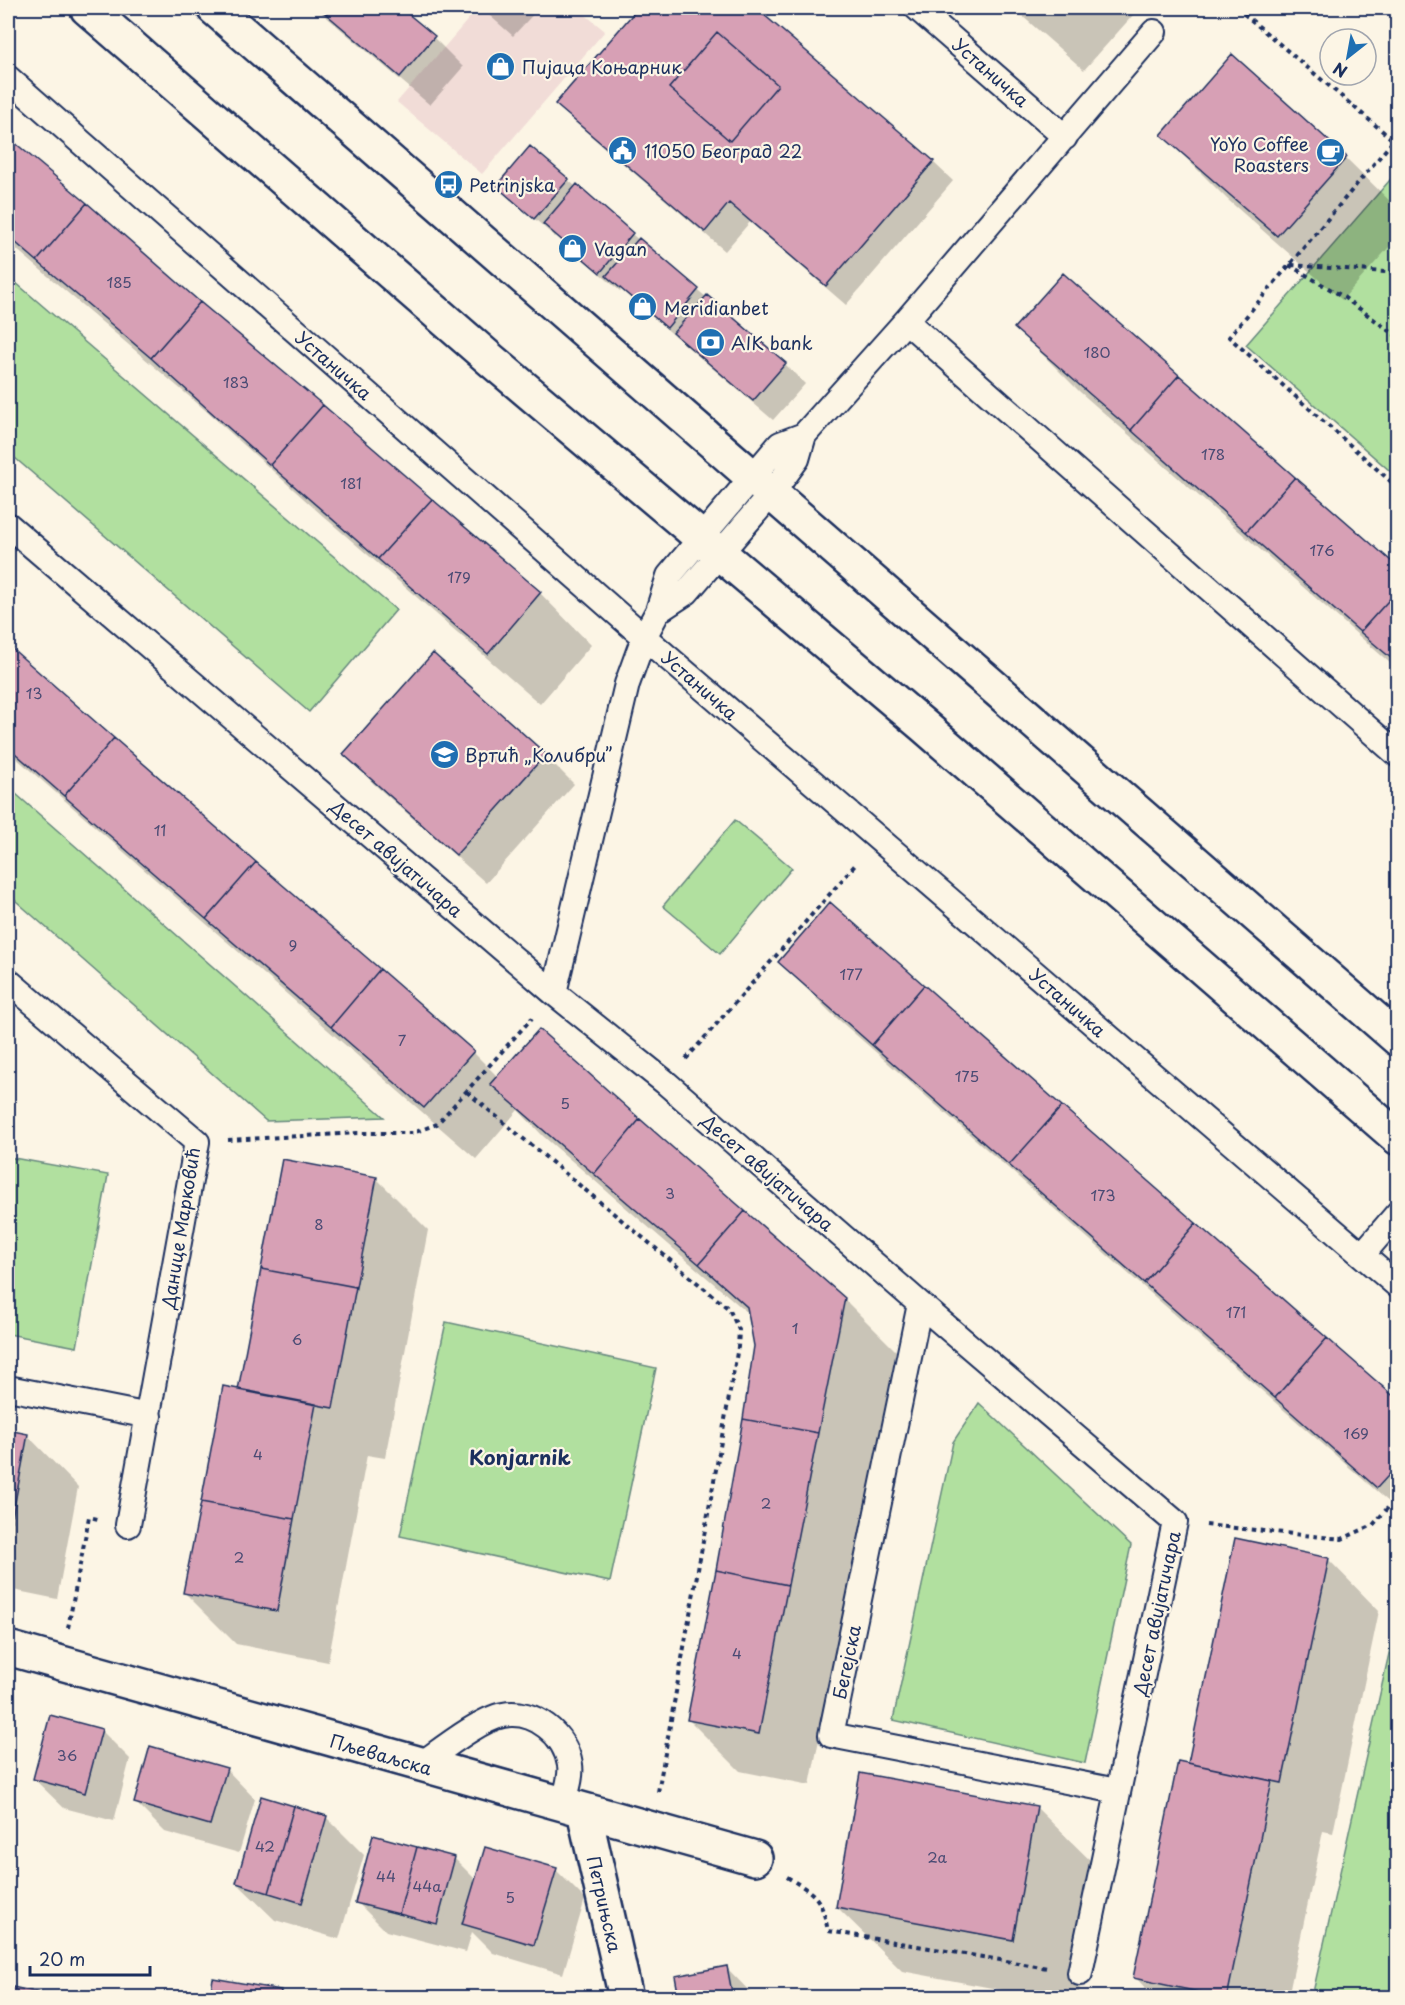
<svg xmlns="http://www.w3.org/2000/svg" width="1405" height="2005" font-family="'Playpen Sans',sans-serif">
	<style>
		.built { fill: #f1dcd7 }
		.green { fill: #b1e09f; stroke: #66887e; stroke-width: 1.5 }
		.shadow { fill: #0003 }
		.building { fill: #d7a0b5; stroke: #1b2f5e; stroke-width: 1.5; fill-rule: evenodd }
		.lines { fill: none; stroke-linecap: round; stroke-linejoin: round }
		.lane-casing { stroke: #1b2f5e; stroke-width: 28 }
		.street-casing { stroke: #1b2f5e; stroke-width: 38 }
		.secondary-casing { stroke: #1b2f5e; stroke-width: 38 }
		.path { stroke: #1b2f5e; stroke-width: 4; stroke-dasharray: 4.5 4.5; stroke-linecap: butt }
		.lane { stroke: #fcf5e5; stroke-width: 24 }
		.street { stroke: #fcf5e5; stroke-width: 33 }
		.secondary { stroke: #fcf5e5; stroke-width: 33 }
		.labels { text-anchor: middle; dominant-baseline: central; stroke-width: 4.5; stroke-linejoin: round; paint-order: stroke }
		.number-label { font-size: 15px; fill: #4a4b74 }
		.poi-label { font-size: 18px; fill: #1b2f5e; stroke: #fcf5e5; text-anchor: start }
		.street-label { font-size: 18px; fill: #1b2f5e; stroke: #fcf5e5 }
		.neighbourhood-label { font-size: 20px; font-weight: bold; fill: #1b2f5e; stroke: #fcf5e5 }
	</style>
	<rect width="100%" height="100%" fill="#fcf5e5"/>
	<filter id="ink" filterUnits="userSpaceOnUse"><feTurbulence type="fractalNoise" baseFrequency=".0167" numOctaves="2"/><feDisplacementMap in="SourceGraphic" scale="12" xChannelSelector="R" yChannelSelector="G"/><feConvolveMatrix kernelMatrix="1 2 1 2 8 2 1 2 1" color-interpolation-filters="sRGB"/></filter>
	<g filter="url(#ink)">
		<!-- built -->
		<path class="built" d="M478,8h99l28,23 -123,143 -85,-72z"/>
		<!-- green -->
		<path class="green" d="M1397,172v305l-151,-132z
			M8,276l388,334 -87,102 -301,-260z
			M8,787l376,330 -118,4 -258,-227z
			M735,820l57,48 -72,86 -57,-48z
			M8,1157l100,18 -31,172 -69,-13z
			M446,1322l210,46 -46,214 -210,-46z
			M979,1403l152,142 -46,218 -192,-43 60,-278z
			M1397,1618v379h-85z"/>
		<!-- shadow -->
		<path class="shadow" d="M316,8h83l35,30 29,29 -33,38z
			M481,8h58l-26,28z
			M640,8h113l180,154 20,19 -107,124 -96,-83 -25,29 -148,-127 -20,-20z
			M1013,8h115l6,6 -50,56z
			M1232,56l114,102 52,51v28l-56,63 -115,-101 -64,-64z
			M8,139l532,454 51,52 -51,59 -217,-188 -119,-107 -196,-167z
			M568,180l217,184 20,20 -32,36 -152,-130 -1,1 -64,-55 -1,1 -57,-51z
			M1016,328l382,241v101l-318,-278z
			M8,647l465,405 25,25 346,222 52,52 -86,434 -70,-14 -52,-52 56,-299 11,-74 -6,-32 -206,-178 -25,-26 -42,49 -468,-408z
			M345,754l200,1 29,29 -88,99 -112,-99z
			M780,962l618,440v108l-567,-497z
			M376,1178l52,52 -43,228 -18,-3 -39,207 -92,-18 -51,-51z
			M8,1432l19,3 51,52 -21,112 -49,-10z
			M1236,1540l92,19 51,52 -46,222 -10,-2 -35,167h-133l-20,-21 54,-212z
			M101,1730l29,29 -16,62 -50,-13 -30,-29z
			M226,1769l29,30 -16,54 -74,-21 -29,-29z
			M1036,1807l65,64 -23,127h-33l-143,-27 -65,-64z
			M326,1817l38,38 -25,84 -64,-19 -38,-37z
			M454,1858l23,23 79,-11 29,29 -22,75 -70,-21 -21,-21 -6,20 -80,-21 -29,-29z
			M726,1967l30,31h-75z
			M281,1991l6,7h-76z"/>
		<!-- building -->
		<path class="building" d="M319,8h82l34,28 -35,41z
			M638,8h118l178,153 -108,125 -97,-83 -24,29 -150,-128zM717,32l61,53 -48,56 -61,-53z
			M717,32l61,53 -48,56 -61,-53z
			M1232,54l115,103 -70,79 -116,-101z
			M8,137l79,66 -50,58 -29,-25z
			M530,146l39,33 -35,40 -38,-33z
			M577,184l56,49 -33,40 -57,-49z
			M87,203l113,99 -49,56 -114,-97z
			M639,238l60,51 -32,39 -61,-52z
			M1063,273l116,102 -48,55 -117,-102z
			M707,295l79,68 -33,38 -80,-68z
			M200,302l123,103 -53,60 -119,-107z
			M1179,375l116,102 -49,55 -115,-102z
			M323,405l109,94 -54,60 -108,-94z
			M1295,477l103,90v23l-38,42 -114,-100z
			M432,499l109,93 -53,62 -110,-95z
			M1398,590v74l-38,-32z
			M8,645l106,93 -50,58 -56,-49z
			M433,653l113,101 -90,101 -113,-101z
			M114,738l142,124 -50,57 -142,-123z
			M256,862l124,107 -49,58 -125,-108z
			M830,902l94,83 -52,60 -94,-83z
			M380,969l94,82 -50,57 -93,-81z
			M924,985l138,121 -53,59 -137,-120z
			M539,1029l101,90 -46,55 -104,-90z
			M1062,1106l134,117 -52,60 -135,-118z
			M640,1119l105,92 -46,53 -105,-90z
			M282,1159l95,18 -21,110 -95,-18z
			M745,1211l100,87 -27,135 -75,-14 11,-73 -7,-39 -48,-43z
			M1196,1223l131,115 -52,60 -131,-115z
			M261,1269l95,18 -23,121 -95,-18z
			M1327,1338l71,62v65l-21,23 -102,-90z
			M223,1386l93,18 -22,115 -93,-17z
			M743,1419l75,14 -30,152 -72,-15z
			M8,1430l20,4 -20,105z
			M201,1502l93,17 -17,92 -94,-18z
			M1235,1538l94,20 -47,225 -94,-20z
			M716,1570l72,15 -29,149 -72,-14z
			M50,1715l52,14 -17,64 -52,-14z
			M150,1746l77,22 -17,57 -76,-22z
			M1178,1761l94,20 -45,217 -94,-20z
			M860,1773l177,33 -24,134 -177,-33z
			M261,1796l33,10 -25,87 -33,-10z
			M294,1806l33,10 -25,87 -33,-10z
			M373,1835l44,12 -18,67 -44,-11z
			M417,1847l38,10 -18,67 -38,-10z
			M485,1847l72,21 -23,77 -72,-21z
			M727,1966l6,32h-54l-4,-22z
			M213,1978l68,12 -1,8h-70z
			M8,1986l28,6 -1,6h-27z
			M36,1992l30,6h-31z"/>
		<g class="lines">
			<defs>
				<path id="lane" d="M917,8l148,129
					M8,78l636,559 754,649
					M906,321l492,434
					M8,525l546,468 111,89 255,222 255,218 -95,451
					M658,611l29,-19 85,-99 25,-34 7,-24
					M8,981l189,161 -69,383
					M554,993l73,-309 17,-47 14,-26 11,-35 111,-132 24,-9 102,-114 248,-289
					M1362,1255l36,-42
					M920,1304l-89,431 286,56
					M8,1388l141,28
					M420,1765c20,-14 60,-46 83,-50 31,-6 62,19 67,50 2,12 -4,28 -7,41"/>
				<path id="street" d="M8,1648l747,210
					M584,1811l42,187"/>
				<path id="secondary" d="M87,8l404,352 433,366 474,412
					M214,8l1184,1031"/>
			</defs>
			<!-- lane casing -->
			<use href="#lane" class="lane-casing"/>
			<!-- street casing -->
			<use href="#street" class="street-casing"/>
			<!-- secondary casing -->
			<use href="#secondary" class="secondary-casing"/>
			<!-- path -->
			<path class="path" d="M1237,8l156,132
				M1398,135l-169,202 169,151
				M1289,265l53,31 56,41
				M1291,265l107,8
				M686,1059l170,-195
				M467,1092l262,217 10,21 -1,17 -80,445
				M228,1140l130,-7h55l24,-9 95,-106
				M1206,1525l136,14 31,-14 25,-29
				M68,1628l21,-111 9,2
				M787,1877c29,18 34,19 41,54l220,37"/>
			<!-- lane -->
			<use href="#lane" class="lane"/>
			<!-- street -->
			<use href="#street" class="street"/>
			<!-- secondary -->
			<use href="#secondary" class="secondary"/>
		</g>
	</g>
	<!-- icons -->
	<defs>
		<symbol id="shop-disc" viewBox="-11 -11 22 22"><circle r="9.5" fill="#1f6fb2" stroke="#fcf5e5"/><path d="M-5-2.5h2.3a2.7 3.5 0 0 1 5.4 0H5L5.5 6h-11ZM-1.5-2.5h3a1.5 2.3 0 0 0-3 0Z" fill="#fff"/></symbol>
		<symbol id="civic-disc" viewBox="-11 -11 22 22"><circle r="9.5" fill="#1f6fb2" stroke="#fcf5e5"/><path d="M-.6-6.5H3V-4.5H.6V-3L4-1V1h2V6H-6V1h2V-1L-.6-3ZM-1.2 2.5V6h2.4V2.5Z" fill="#fff"/></symbol>
		<symbol id="cafe-disc" viewBox="-11 -11 22 22"><circle r="9.5" fill="#1f6fb2" stroke="#fcf5e5"/><path d="M-5.5-4.5H6V0H3Q3 3.5 0 3.5H-2.5Q-5.5 3.5-5.5 0ZM3-3.2v2h1.7v-2ZM-6 4.5H4V6H-6Z" fill="#fff"/></symbol>
		<symbol id="bus-disc" viewBox="-11 -11 22 22"><circle r="9.5" fill="#1f6fb2" stroke="#fcf5e5"/><path d="M-5-6H5V4H4V6H2V4H-2V6H-4V4H-5ZM-3.5-4V0h7V-4ZM-3.5 1.2v1.5H-2V1.2ZM2 1.2v1.5H3.5V1.2Z" fill="#fff"/></symbol>
		<symbol id="bank-disc" viewBox="-11 -11 22 22"><circle r="9.5" fill="#1f6fb2" stroke="#fcf5e5"/><path d="M-6-4H6V4H-6ZM0-2.3a2.3 2.3 0 1 0 0 4.6a2.3 2.3 0 1 0 0-4.6Z" fill="#fff"/></symbol>
		<symbol id="school-disc" viewBox="-11 -11 22 22"><circle r="9.5" fill="#1f6fb2" stroke="#fcf5e5"/><path d="M0-5L7-2L0 1L-7-2ZM-4 1L0 2.5L4 1V4Q0 6-4 4Z" fill="#fff"/></symbol>
	</defs>
	<g fill-rule="evenodd">
		<use href="#shop-disc" x="484" y="50" width="33" height="33"/>
		<use href="#civic-disc" x="606" y="134" width="33" height="33"/>
		<use href="#cafe-disc" x="1314" y="136" width="33" height="33"/>
		<use href="#bus-disc" x="432" y="168" width="33" height="33"/>
		<use href="#shop-disc" x="556" y="232" width="33" height="33"/>
		<use href="#shop-disc" x="626" y="290" width="33" height="33"/>
		<use href="#bank-disc" x="694" y="326" width="33" height="33"/>
		<use href="#school-disc" x="428" y="738" width="33" height="33"/>
	</g>
	<g class="labels">
		<!-- number labels -->
		<g class="number-label">
			<text x="119" y="281">185</text>
			<text x="1097" y="351">180</text>
			<text x="236" y="381">183</text>
			<text x="1213" y="453">178</text>
			<text x="351" y="482">181</text>
			<text x="1322" y="549">176</text>
			<text x="459" y="576">179</text>
			<text x="34" y="692">13</text>
			<text x="160" y="829">11</text>
			<text x="293" y="944">9</text>
			<text x="851" y="973">177</text>
			<text x="402" y="1039">7</text>
			<text x="967" y="1075">175</text>
			<text x="565" y="1102">5</text>
			<text x="670" y="1192">3</text>
			<text x="1103" y="1194">173</text>
			<text x="319" y="1223">8</text>
			<text x="1236" y="1311">171</text>
			<text x="795" y="1327">1</text>
			<text x="297" y="1338">6</text>
			<text x="1356" y="1432">169</text>
			<text x="258" y="1453">4</text>
			<text x="766" y="1502">2</text>
			<text x="239" y="1556">2</text>
			<text x="737" y="1652">4</text>
			<text x="67" y="1754">36</text>
			<text x="265" y="1845">42</text>
			<text x="937" y="1856">2a</text>
			<text x="386" y="1875">44</text>
			<text x="427" y="1885">44a</text>
			<text x="510" y="1896">5</text>
		</g>
		<!-- poi labels -->
		<g class="poi-label">
			<text x="522" y="66">Пијаца Коњарник</text>
			<text x="1309" y="143" text-anchor="end">YoYo Coffee<tspan x="1309" dy="21">Roasters</tspan></text>
			<text x="644" y="150">11050 Београд 22</text>
			<text x="469" y="184">Petrinjska</text>
			<text x="594" y="248">Vagan</text>
			<text x="664" y="307">Meridianbet</text>
			<text x="731" y="342">AIK bank</text>
			<text x="465" y="754">Вртић „Колибри”</text>
		</g>
		<!-- street labels -->
		<g class="street-label">
			<text transform="translate(991 72) rotate(41)">Устаничка</text>
			<text transform="translate(334 365) rotate(41)">Устаничка</text>
			<text transform="translate(700 685) rotate(41)">Устаничка</text>
			<text transform="translate(397 858) rotate(41)">Десет авијатичара</text>
			<text transform="translate(1068 1002) rotate(41)">Устаничка</text>
			<text transform="translate(768 1172) rotate(41)">Десет авијатичара</text>
			<text transform="translate(180 1228) rotate(-81)">Данице Марковић</text>
			<text transform="translate(1156 1613) rotate(-78)">Десет авијатичара</text>
			<text transform="translate(846 1662) rotate(-78)">Бегејска</text>
			<text transform="translate(381 1754) rotate(16)">Пљеваљска</text>
			<text transform="translate(605 1904) rotate(77)">Петрињска</text>
		</g>
		<!-- neighbourhood labels -->
		<g class="neighbourhood-label">
			<text x="520" y="1457">Konjarnik</text>
		</g>
	</g>
	<!-- margin -->
	<rect width="1405" height="2005" fill="none" stroke="#fcf5e5" stroke-width="30"/>
	<rect x="15" y="15" width="1375" height="1975" fill="none" stroke="#1b2f5e" stroke-width="2" filter="url(#ink)"/>
	<!-- north arrow -->
	<g transform="translate(1348 57) rotate(211)"><circle r="28" fill="#fcf5e5" stroke="#a2a6af" stroke-width="1.5"/>
	<path d="M0-4.5L10 22L0 15L-10 22Z" fill="#1f6fb2"/>
	<text y="-9" font-size="16" font-weight="bold" text-anchor="middle" fill="#1b2f5e">N</text>
	</g>
	<!-- scale -->
	<path d="M30 1966v9h120v-9" fill="none" stroke="#1b2f5e" stroke-width="3"/>
	<text x="39" y="1966" font-size="18" fill="#1b2f5e" stroke="#fcf5e5" stroke-width="4.5" paint-order="stroke">20 m</text>
</svg>
